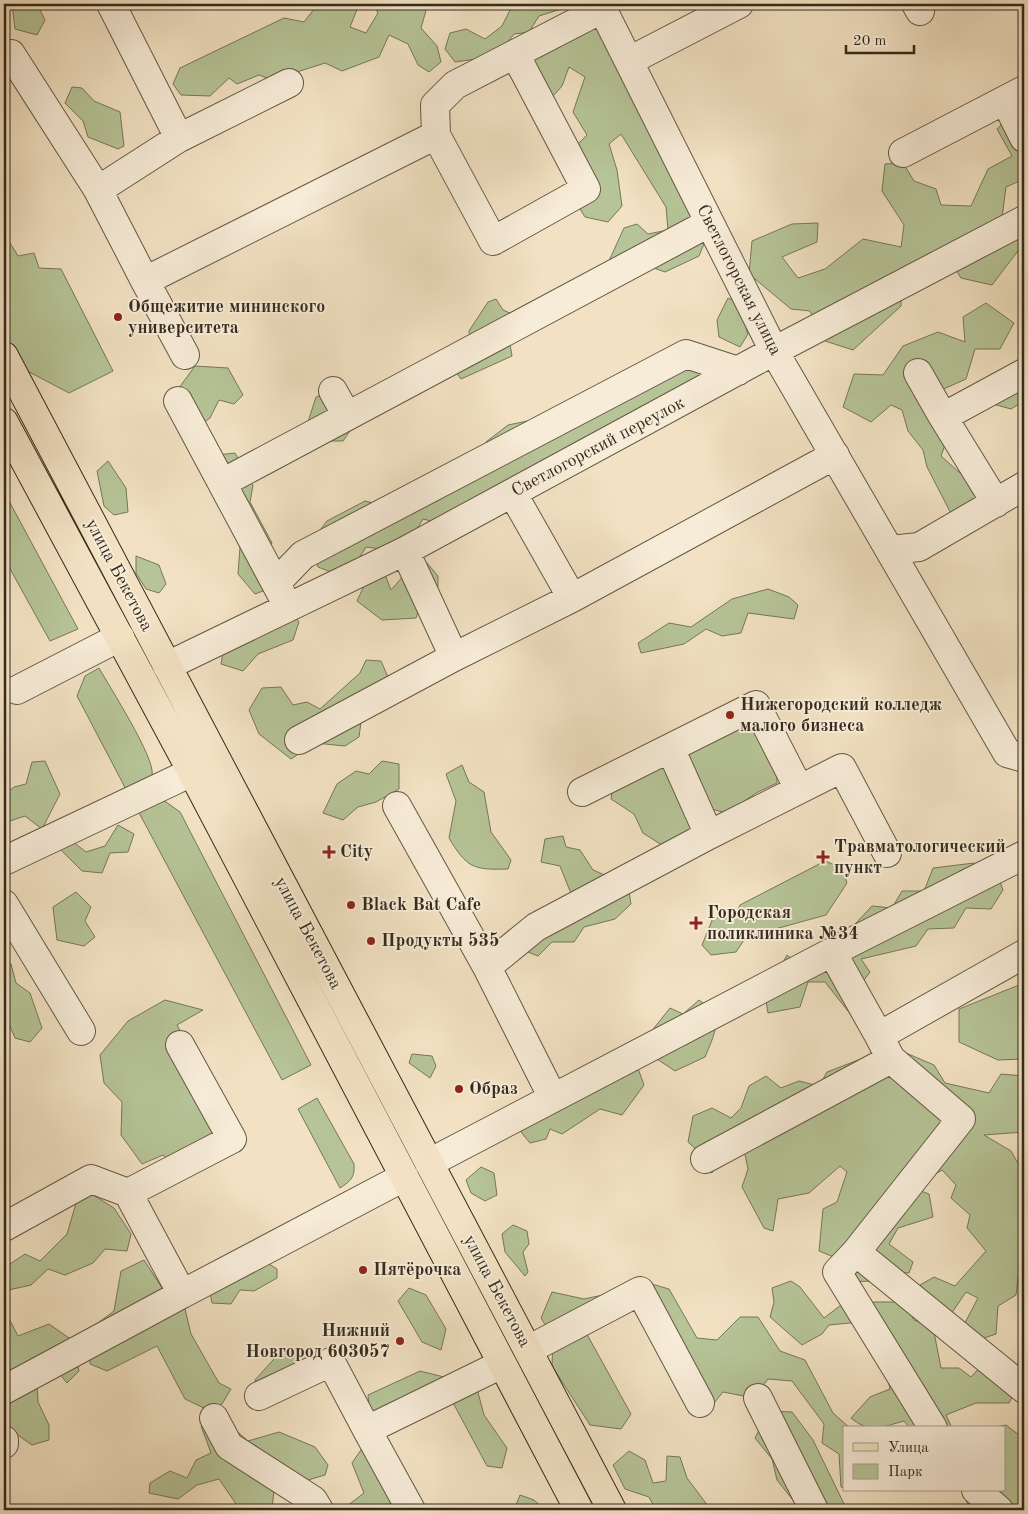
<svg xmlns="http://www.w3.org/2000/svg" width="1028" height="1514" font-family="'Old Standard TT',serif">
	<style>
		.green { fill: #b6c497; stroke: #75775a }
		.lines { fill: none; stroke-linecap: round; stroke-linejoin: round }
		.minor-casing { stroke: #645846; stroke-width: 30 }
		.major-casing { stroke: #342a1d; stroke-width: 30 }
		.minor { stroke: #f7ecd8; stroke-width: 28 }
		.major { stroke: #f2e2c3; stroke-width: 28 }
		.poi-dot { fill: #8f2418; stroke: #f7ecd8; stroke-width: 2 }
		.labels { text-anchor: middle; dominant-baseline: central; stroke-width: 4; stroke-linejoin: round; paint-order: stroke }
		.street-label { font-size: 18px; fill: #342a1d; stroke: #f7ecd8 }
		.poi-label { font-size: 18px; font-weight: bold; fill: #342a1d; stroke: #f7ecd8; text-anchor: start }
	</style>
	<rect width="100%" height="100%" fill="#f2e2c3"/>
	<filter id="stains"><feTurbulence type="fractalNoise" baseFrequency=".004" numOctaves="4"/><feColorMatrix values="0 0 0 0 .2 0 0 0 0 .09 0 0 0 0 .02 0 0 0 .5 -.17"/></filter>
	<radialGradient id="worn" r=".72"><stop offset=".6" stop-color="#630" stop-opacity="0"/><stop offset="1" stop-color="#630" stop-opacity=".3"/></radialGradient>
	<!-- green -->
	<path class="green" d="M12,4h25l8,16 -8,15 -22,-6z
		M318,4h38l2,3 -8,20 16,6 12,-20 -5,-9h52l2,3 -6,21 16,18 4,16 -12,10 -11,-7 -10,-21 -19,-9 -10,22 -37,14 -17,-8 -53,17 -13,-5 -22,9 -8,-6 -19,18 -29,-1 -8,-11 7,-16 104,-50 20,4z
		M542,4h20l-1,5 -22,7 -10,16 -15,2 -17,22 -42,6 -10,-13 5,-16 16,-4 19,10 17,-13 10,-20 23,2z
		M603,19l110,203 -14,34 -34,16 -17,-6 -40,-3 16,-35 13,-4 11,10 20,-4 -2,-23 -45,-73 -12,10 8,26 5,36 -14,16 -23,-5 -15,-24 5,-46 12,-12 -14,-23 12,-35 -16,-10 -7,19 -16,18 -18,-33 17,-39z
		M72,87l10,1 12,13 26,11 4,34 -6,3 -30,-12 -5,-16 -18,-18z
		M1009,117l15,6v56l-18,8 -4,31 22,-6v31l-32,42 -31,-7 -18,-28 -16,4 -9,14 -16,4 -1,34 -48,44 -28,-9 -15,-30 -19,-2 -42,-35 3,-33 40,-17 26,-1 -1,19 -35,15 16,21 27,-9 38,-30 38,8 3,-22 -22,-34 3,-27 18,-1 11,18 22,8 5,16 30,1 17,-37 24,-13 -15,-27z
		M4,233l14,23 16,-3 5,15 22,1 52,102 -44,22 -51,-27 -14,-25z
		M728,298l10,5 10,31 -8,13 -21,-10 -2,-17z
		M496,299l7,11 18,8 -12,20 3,18 -51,23 -5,-7 16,-17 -3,-24 19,-29z
		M986,303l28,20 -14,26h-25l-9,30 -29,13 12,42 -8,22 47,42 -29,31 -32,-62 -4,-17 -15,-19 -6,-21 -11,-5 -20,17 -28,-15 11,-33 29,1 20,-29 35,-14 27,10 -2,-25z
		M704,345l19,40 -155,74 -28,2 -3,16 -15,11 -20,-6 -55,43 -24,-6 -8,13 -34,17 -15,-2 -19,31 -29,-11 -4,-29 13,-17 38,-20 25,6 112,-61 -16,-4 22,-17 39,-8z
		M195,366l33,2 15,27 -9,9 -15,-4 -9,18 -12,9 19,28 18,-2 18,32 -3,17 22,41 -7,11 6,34 -16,6 -17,-20 3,-40 -68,-138z
		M1024,371v30l-13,8 -18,-5z
		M338,391l18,31 -13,19h-21l-15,-16 9,-28z
		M108,461l18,27 2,24 -14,3 -10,-9 -7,-35z
		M4,496l5,5 69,128 -28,12 -46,-83z
		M136,556l23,9 7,19 -7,9 -13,-4 -10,-16z
		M427,563l11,13v11l-16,11 -6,20 -34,2 -25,-19 13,-28 16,4 5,13 14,-16z
		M768,589l21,8 9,8 -4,14 -46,-6 -7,20 -19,3 -16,-7 -22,15 -43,9 -3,-10 31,-20 22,4 41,-28z
		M293,613l6,9 -6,18 -35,14 -15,17 -22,-7 4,-23z
		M366,660l15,1 7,16 -26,38 -3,22 -14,9 -30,-3 -24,16 -32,-25 -10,-24 13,-22 19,-1 12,18 14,-3 13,7 40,-36z
		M99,668c10,18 57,91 53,107 -3,12 -14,15 -23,20l-52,-99 8,-20z
		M728,715c34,18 49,27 49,68l-21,10 -29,20 -25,-6 -10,28 -27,12 -22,-14 -9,-19 -23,-15 4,-29z
		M45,761l15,33 -18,35 -17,-13 -21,7v-28l10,-8 12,-3 6,-22z
		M382,761l17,3v25l-23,13 -18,5 -15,13 -20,-7 14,-29 19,-13 13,3z
		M462,765l7,17 15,10 7,40 20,28 -3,9c-35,1 -41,-1 -59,-31l7,-37 -10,-27z
		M157,800l9,2 14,10 131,253 -29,15 -145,-271z
		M118,825l16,9 -6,18 -18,1 -8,20 -20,-2 -23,-23 13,-7 14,11 19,-6z
		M563,836l3,11 14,3 13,20 35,15 3,19 -16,15 -31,8 -10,15h-22l-14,14 -18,-7 -2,-22 17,-16 32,7 15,-19 -12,-8 -10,-25 -19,-4 4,-23z
		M825,861l17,7 5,15 -21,32 -80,22 -10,15 -25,3 -9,-10 11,-27h21l6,-13z
		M974,863l24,13 5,14 -12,19 -25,-1 -12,20 -26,1 -12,17 -55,13 9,13 -8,11 1,47 -38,-48h-17l-8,25 -32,6 -3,-18 22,-40 22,18 63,-67 20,2 10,-17h22l9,-23z
		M76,892l15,15 -6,14 10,16 -11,9 -27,-6 -4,-33z
		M4,958l7,6 5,19 14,10 12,35 -12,14 -15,-4 -11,-26z
		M1024,980v79l-26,1 -39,-18v-33l60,-24z
		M165,1000l38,10 -26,15 23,44 20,62 -37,42 -20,-18 -21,9 -21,-29 1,-33 -18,-19 -4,-28 28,-34z
		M699,1000c26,18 16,32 6,57l-30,14 -24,-16 -1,-22 20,-25 13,6z
		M892,1047l42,18 11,18 44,10 12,-19 23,2v56l-40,3 27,16 13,23v97l-5,-1 -3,25 -18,11 -2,28 -33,11 -6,-7 21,-40 -12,-6 -17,25 -29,-32 14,-8 21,9 31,-35 -19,-23 3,-13 -19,-17 5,-13 -14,-15 -29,18 16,6 4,23 -35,11 -9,16 24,18 -4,11 -15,-1 -23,9 -23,1 -12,-24 -17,-7 4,-42 14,-7 10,-30 -7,-6 -31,27 -31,6 -5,32 -9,-3 -22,-41 6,-18 -5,-24 -17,-8 -14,36 -15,-10 1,-12 -10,-9 5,-26 19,-8 19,10 10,-10 8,-22 17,-10 15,12 18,-7 20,5 8,-14z
		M412,1054l20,2 4,10 -6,12 -21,-15z
		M636,1063l8,22 -22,30 -22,-6 -38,25 -12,-5 -4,10 -16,4 -9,-11 11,-18z
		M317,1098l37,66c1,13 -3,17 -14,24l-42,-79z
		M481,1167l13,6 3,22 -12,6 -14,-8 -5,-13z
		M90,1193l24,15 17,26 -4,17 -22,-2 -12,14 -28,12 -17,-6 -17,16 -27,6v-23l21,-14 15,7 27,-27 10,-34z
		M513,1225l14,6 2,13 -6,8 5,20 -3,4 -20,-24 -3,-18z
		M258,1257l19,12v9l-23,13 -14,-1 -9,14 -19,-1 -5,-26z
		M144,1260l20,31 20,14 7,29 28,49 12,6 -9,15 -14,6 -23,-11 -28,-53 -50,25 -17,-7v-35l24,-18 7,-40z
		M634,1279l35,10 28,49 20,2 23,-23h18l22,34 25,9 28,53 17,15h-6v60l-3,-1 -2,-33 -17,-11 2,-19 -32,-43 -24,-2 -14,19 -31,-6 -9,11 -30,-14 -13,-29 -5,-44 -20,-6 -17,-24 -49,27 4,16 47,85 -10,15 -31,-4 -38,-59 1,-28 -12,-20 11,-26 32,7 33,-7z
		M791,1281l9,6 24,31 21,-16h59l10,18 19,7 8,41h18l12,9 14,-15 32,26 -8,15h-33l-30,12 6,13h-42l-6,-7c-22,6 -34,13 -53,-3l19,-21 20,-8 -10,-46 -20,-21 -31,3 -7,9 -20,11 -32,-28 4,-15 -2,-14z
		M409,1288l17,7 20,34 -5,21 -19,-8 -24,-41z
		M4,1309l14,27 31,-12 23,16 7,31 -12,12 -16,-20 -15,6 2,33 11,23v15l-17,5 -23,-16 -5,-28 12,-28 -12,-7z
		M301,1348l10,15 -46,36 -10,-19 27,-30z
		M420,1371l56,14 8,30 23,33 -5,20 -15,-2 -36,-67 -81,16 -2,-20z
		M769,1411l23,1 21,28 34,70h-49l-2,-6 -19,-24 -5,-21 -17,-21z
		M221,1417l27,24 31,-9 36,15 13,18 -3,10 -51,15 -2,19 31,-6 7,7h-70l-21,-31 -22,6 -19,14 -29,-6 1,-10 20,-12 17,7 9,-18 15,-7 -10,-27z
		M1006,1425l18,14v47l-5,4 5,20h-54l-8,-20h42v-62h-13z
		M365,1444l44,66h-62v-4l17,-13 -12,-30z
		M629,1451l16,9 8,23 13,-2 1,-25 13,1 7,21 24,32h-55l-7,-13 -24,-8 -12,-24z
		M520,1495l14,5 11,10h-31z"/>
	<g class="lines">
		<defs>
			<path id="minor" d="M111,4l68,134 110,-55
				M600,4l174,347 233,402 17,5
				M916,4l4,7
				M11,54l87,136 47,91 291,-146 -1,-30 20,-20 147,-76
				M629,61l110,-57
				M1005,100l19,38
				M436,135l57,106 93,-52 -71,-135
				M903,153l121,-63
				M98,190l81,-52
				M145,281l40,74
				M918,373l25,44
				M333,391l14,25
				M178,401l106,198
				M222,483l487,-260
				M513,494l59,104
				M996,503l-53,-86 81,-44
				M890,550l29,-3 105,-61
				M405,551l49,106
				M276,583l27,-28 383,-201 52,17
				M167,666l238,-115 369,-200 250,-131
				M17,690l103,-53
				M299,740l155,-83 118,-59 263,-143
				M671,750l38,85
				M582,792l174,-87 43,84
				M397,806l90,161 66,131
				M4,861l188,-89
				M4,904l77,127
				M832,952l47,84
				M487,967l49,-40 173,-92 133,-67 45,85
				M180,1045l52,94 -104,54 54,101 222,-117
				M891,1059l70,60 -105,133 -19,20 96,156
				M705,1159l186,-100 -12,-23 145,-82
				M429,1163l403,-211 192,-97
				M4,1227l87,-48 37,14
				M856,1252l168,137
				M528,1350l112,-59 60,112
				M4,1390l178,-96
				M259,1396l72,-34 36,68 135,-66
				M758,1398l56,112
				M214,1418l15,28 84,54 6,10
				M367,1430l44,80
				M4,1440v4
				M976,1490l23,20"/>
			<path id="major" d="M4,356l608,1154
				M4,422l188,350 387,738"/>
		</defs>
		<!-- minor casing -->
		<use href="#minor" class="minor-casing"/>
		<!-- major casing -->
		<use href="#major" class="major-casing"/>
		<!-- minor -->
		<use href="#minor" class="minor"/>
		<!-- major -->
		<use href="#major" class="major"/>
	</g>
	<!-- markers -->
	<g class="poi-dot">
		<circle cx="118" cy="317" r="5"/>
		<circle cx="730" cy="715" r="5"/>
		<path d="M326.5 844.5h5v5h5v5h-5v5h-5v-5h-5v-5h5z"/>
		<path d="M820.5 849.5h5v5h5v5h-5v5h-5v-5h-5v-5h5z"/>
		<circle cx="351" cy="905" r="5"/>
		<path d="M693.5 915.5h5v5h5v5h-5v5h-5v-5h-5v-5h5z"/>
		<circle cx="371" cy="941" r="5"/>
		<circle cx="459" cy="1089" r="5"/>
		<circle cx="363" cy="1270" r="5"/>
		<circle cx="400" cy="1341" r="5"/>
	</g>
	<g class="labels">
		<!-- street labels -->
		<g class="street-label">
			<text transform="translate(739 280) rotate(63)">Светлогорская улица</text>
			<text transform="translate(598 447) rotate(-28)">Светлогорский переулок</text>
			<text transform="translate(119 575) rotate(62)">улица Бекетова</text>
			<text transform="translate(308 933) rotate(62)">улица Бекетова</text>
			<text transform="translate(497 1291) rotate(62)">улица Бекетова</text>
		</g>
		<!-- poi labels -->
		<g class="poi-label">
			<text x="128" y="307">Общежитие мининского<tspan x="128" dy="21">университета</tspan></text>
			<text x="740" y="705">Нижегородский колледж<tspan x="740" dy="21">малого бизнеса</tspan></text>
			<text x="834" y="847">Травматологический<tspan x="834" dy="21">пункт</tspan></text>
			<text x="340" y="852">City</text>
			<text x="361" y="905">Black Bat Cafe</text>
			<text x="707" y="913">Городская<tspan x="707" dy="21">поликлиника №34</tspan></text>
			<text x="381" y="941">Продукты 535</text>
			<text x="469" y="1089">Образ</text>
			<text x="373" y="1270">Пятёрочка</text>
			<text x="390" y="1331" text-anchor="end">Нижний<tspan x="390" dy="21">Новгород 603057</tspan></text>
		</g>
	</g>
	<!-- margin -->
	<rect width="1028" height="1514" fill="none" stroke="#f2e2c3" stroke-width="20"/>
	<rect x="5" y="5" width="1018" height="1504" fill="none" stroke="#342a1d" stroke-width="2.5"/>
	<rect x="10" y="10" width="1008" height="1494" fill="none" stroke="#342a1d"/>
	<!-- legend -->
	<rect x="843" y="1426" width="162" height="65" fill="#f7ecd8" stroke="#a99e8d"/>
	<rect x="853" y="1443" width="25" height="8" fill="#f2e2c3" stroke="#a99e8d"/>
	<text x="888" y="1452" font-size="15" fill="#342a1d">Улица</text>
	<rect x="853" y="1464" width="25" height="15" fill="#b6c497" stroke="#a99e8d"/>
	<text x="888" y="1476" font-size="15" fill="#342a1d">Парк</text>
	<!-- scale -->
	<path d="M846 45v8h68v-8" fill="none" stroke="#342a1d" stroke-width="2.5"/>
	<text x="853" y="45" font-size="15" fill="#342a1d" stroke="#f7ecd8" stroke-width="4" paint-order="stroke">20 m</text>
	<rect width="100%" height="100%" filter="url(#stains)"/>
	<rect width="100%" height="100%" fill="url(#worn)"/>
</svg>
